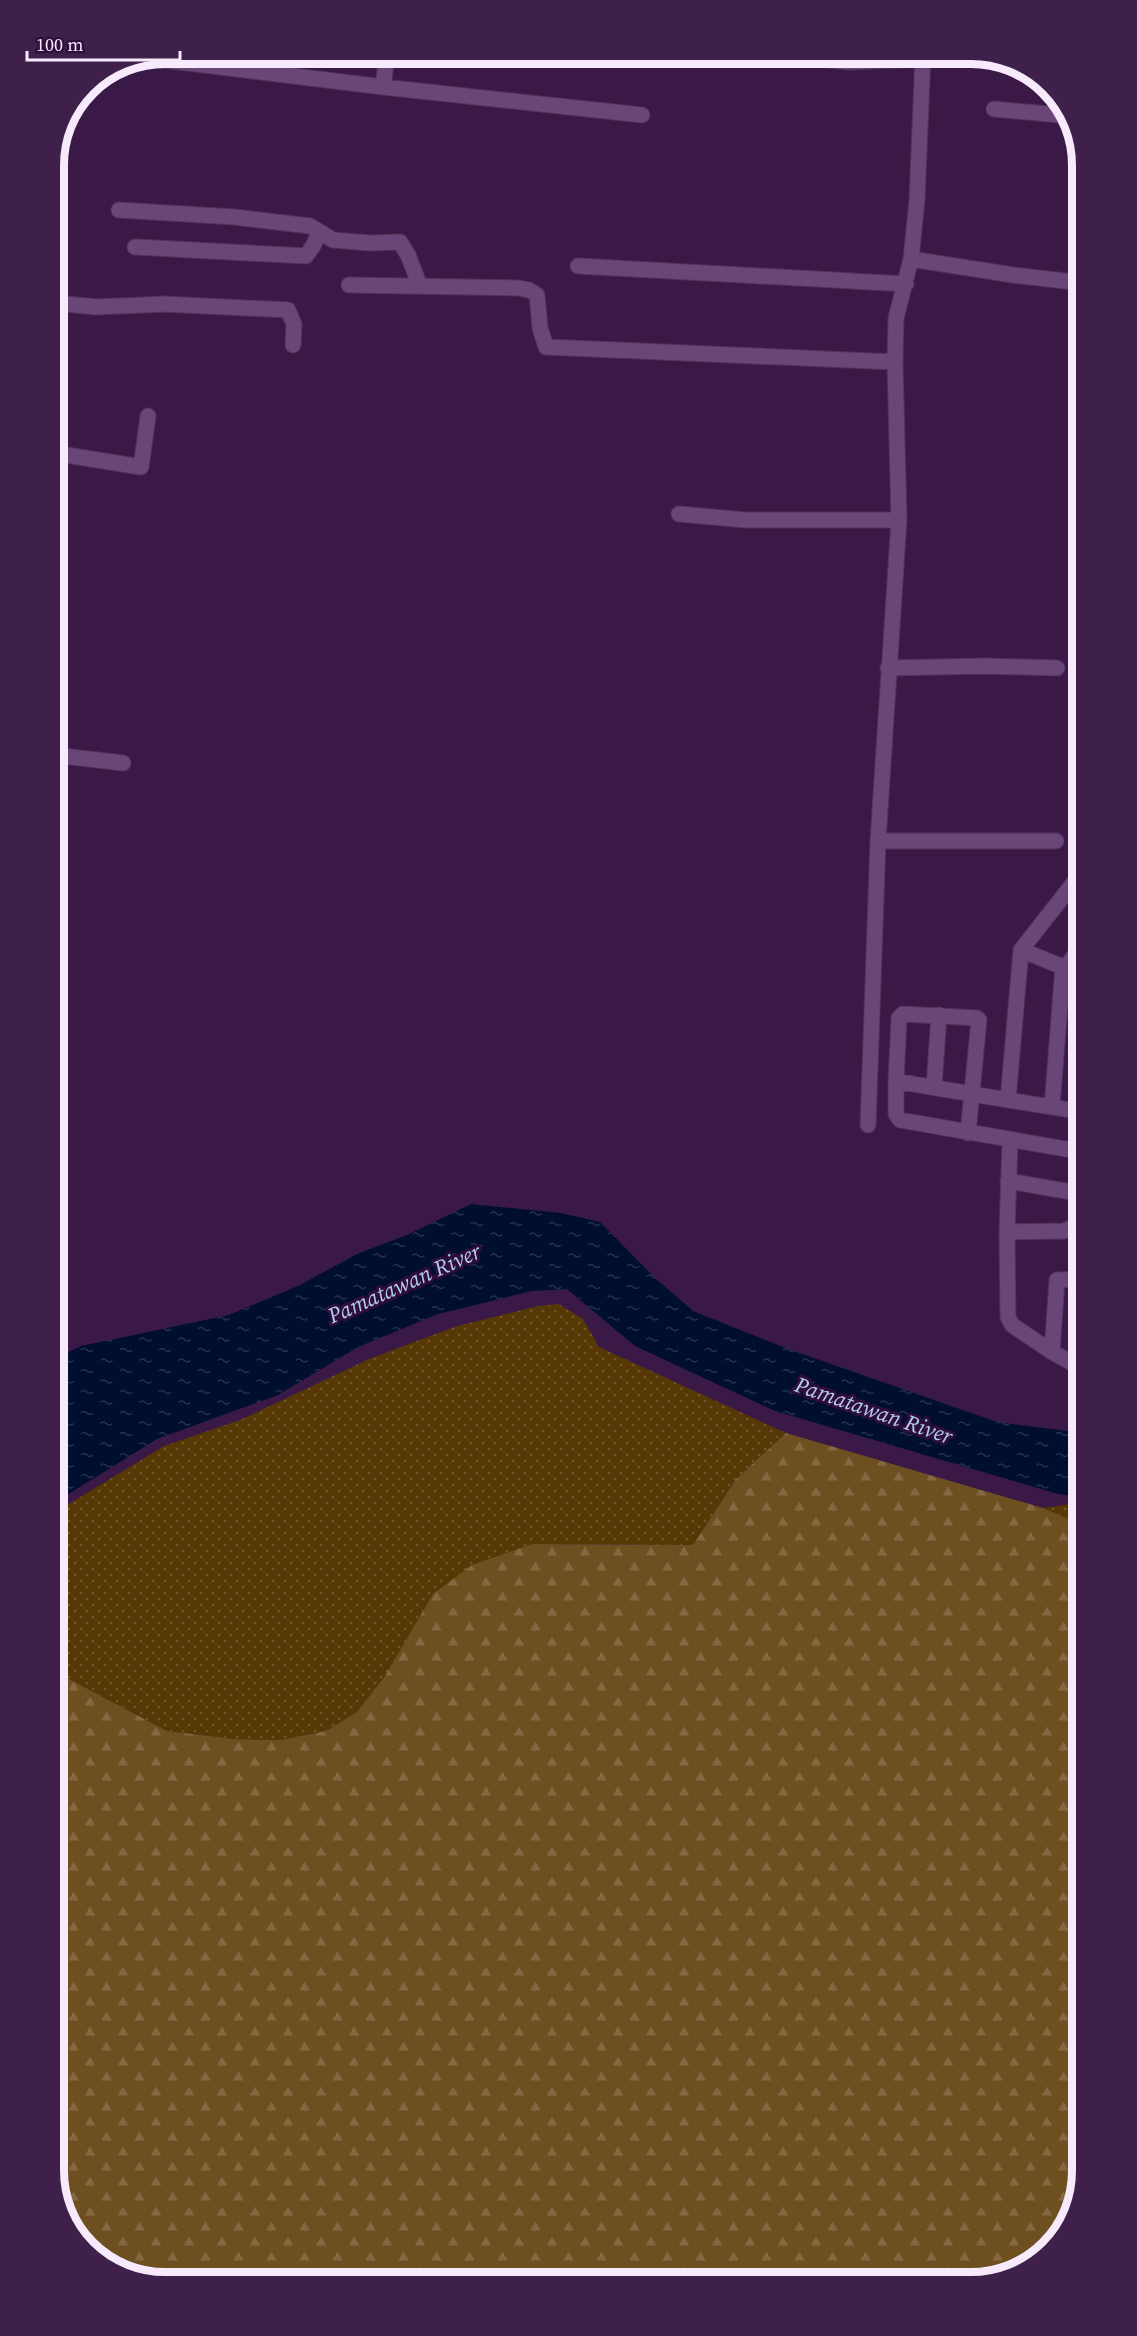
<svg xmlns="http://www.w3.org/2000/svg" width="1137" height="2336" font-family="'Source Serif 4',serif">
	<style>
		.grass { fill: url(#grass-dots) }
		.forest { fill: url(#forest-firs) }
		.water { fill: url(#water-ripples) }
		.lines { fill: none; stroke-linecap: round; stroke-linejoin: round }
		.minor-casing { stroke: #4f3459; stroke-width: 17 }
		.minor { stroke: #694677; stroke-width: 15 }
		.labels { text-anchor: middle; dominant-baseline: central; stroke-width: 6; stroke-linejoin: round; paint-order: stroke }
		.water-label { font-size: 22px; font-style: italic; fill: #b0cdf3; stroke: #2f0e3b }
		.rim { fill: none; stroke: #f6eafc; stroke-width: 8 }
	</style>
	<defs>
		<pattern id="grass-dots" width="8" height="8" patternUnits="userSpaceOnUse" patternTransform="scale(1.5)"><rect width="8" height="8" fill="#563804"/><path d="M2 2h.1M6 6h.1" fill="none" stroke="#6f552a" stroke-width="1.8" stroke-linecap="round"/></pattern>
		<pattern id="forest-firs" width="22" height="20" patternUnits="userSpaceOnUse" patternTransform="scale(1.5)"><rect width="22" height="20" fill="#6e4f20"/><path d="M5 1l3.5 6h-7zM16 11l3.5 6h-7z" fill="#836841"/></pattern>
		<pattern id="water-ripples" width="26" height="14" patternUnits="userSpaceOnUse" patternTransform="scale(1.5)"><rect width="26" height="14" fill="#000e30"/><path d="M2 4q2-2 4 0t4 0M15 11q2-2 4 0t4 0" fill="none" stroke="#26314f"/></pattern>
	</defs>
	<rect width="100%" height="100%" fill="#3a1946"/>
	<!-- grass -->
	<path class="grass" d="M559,1304l24,15 16,28 187,86 -50,46 -43,66 -160,-1 -148,132 -28,36 -31,19 -46,9 -45,-1 -68,-8 -113,-60v-158l110,-67 76,-26 129,-61 88,-33 81,-20z
		M1078,1503l5,1v21l-40,-17z"/>
	<!-- forest -->
	<path class="forest" d="M786,1433l257,75 40,17v646l-19,62 -50,41 -42,8h-814l-55,-19 -41,-50 -8,-42v-500l113,60 68,8 45,1 46,-9 31,-19 28,-36 48,-82 39,-29 60,-21 161,1 43,-66z"/>
	<!-- water -->
	<path class="water" d="M471,1204l90,9 39,9 55,56 38,33 95,38 209,73 86,11v64l-25,-3 -283,-83 -140,-65 -68,-57 -35,2 -94,23 -80,33 -80,48 -121,44 -103,64v-144l27,-13 148,-31 71,-30 57,-31 50,-19z"/>
	<g class="lines">
		<defs>
			<path id="minor" d="M771,54l77,8 75,-3
				M147,58l236,29 259,28
				M383,87l4,-33
				M994,109l75,7
				M119,210l115,7 76,9 23,14 37,3 30,-1 8,13 12,31
				M135,247l171,9 7,-10 6,-13
				M911,259l102,16 70,8
				M578,266l328,18
				M349,285l169,3 11,2 8,5 3,33 6,19 349,15
				M54,303l43,4 67,-3 124,6 6,14 -1,21
				M54,453l87,14 7,-51
				M679,514l66,6h154
				M888,668l98,-2 71,2
				M54,755l69,8
				M878,841h178
				M1065,968l18,-24
				M1083,975l-62,-25 62,-79
				M896,1081v33l4,6 183,32
				M934,1087l5,-72
				M1008,1100l13,-150
				M1052,1107l11,-140
				M868,1125l10,-284 21,-321 -4,-158 1,-44 15,-59 6,-59 6,-146
				M968,1133l11,-113 -2,-2 -74,-4 -4,4 -3,63c62,11 124,21 187,31
				M1010,1141l-3,91 57,-1 19,-8
				M1008,1181l75,13
				M1007,1232l1,85 4,8 40,27
				M1083,1369l-31,-17 5,-72 26,-1"/>
		</defs>
		<!-- minor casing -->
		<use href="#minor" class="minor-casing"/>
		<!-- minor -->
		<use href="#minor" class="minor"/>
	</g>
	<g class="labels">
		<!-- water labels -->
		<g class="water-label">
			<text transform="translate(404 1283) rotate(-24)">Pamatawan River</text>
			<text transform="translate(874 1410) rotate(19)">Pamatawan River</text>
		</g>
	</g>
	<!-- crop -->
	<path d="M0 0H1137V2336H0ZM165 64H971A101 101 0 0 1 1072 165V2171A101 101 0 0 1 971 2272H165A101 101 0 0 1 64 2171V165A101 101 0 0 1 165 64Z" fill="#3f204a" fill-rule="evenodd"/>
	<path class="rim" d="M165 64H971A101 101 0 0 1 1072 165V2171A101 101 0 0 1 971 2272H165A101 101 0 0 1 64 2171V165A101 101 0 0 1 165 64Z"/>
	<!-- scale -->
	<path d="M27 51v9h153v-9" fill="none" stroke="#f6eafc" stroke-width="3"/>
	<text x="36" y="51" font-size="18" fill="#f6eafc" stroke="#2f0e3b" stroke-width="4.5" paint-order="stroke">100 m</text>
</svg>
